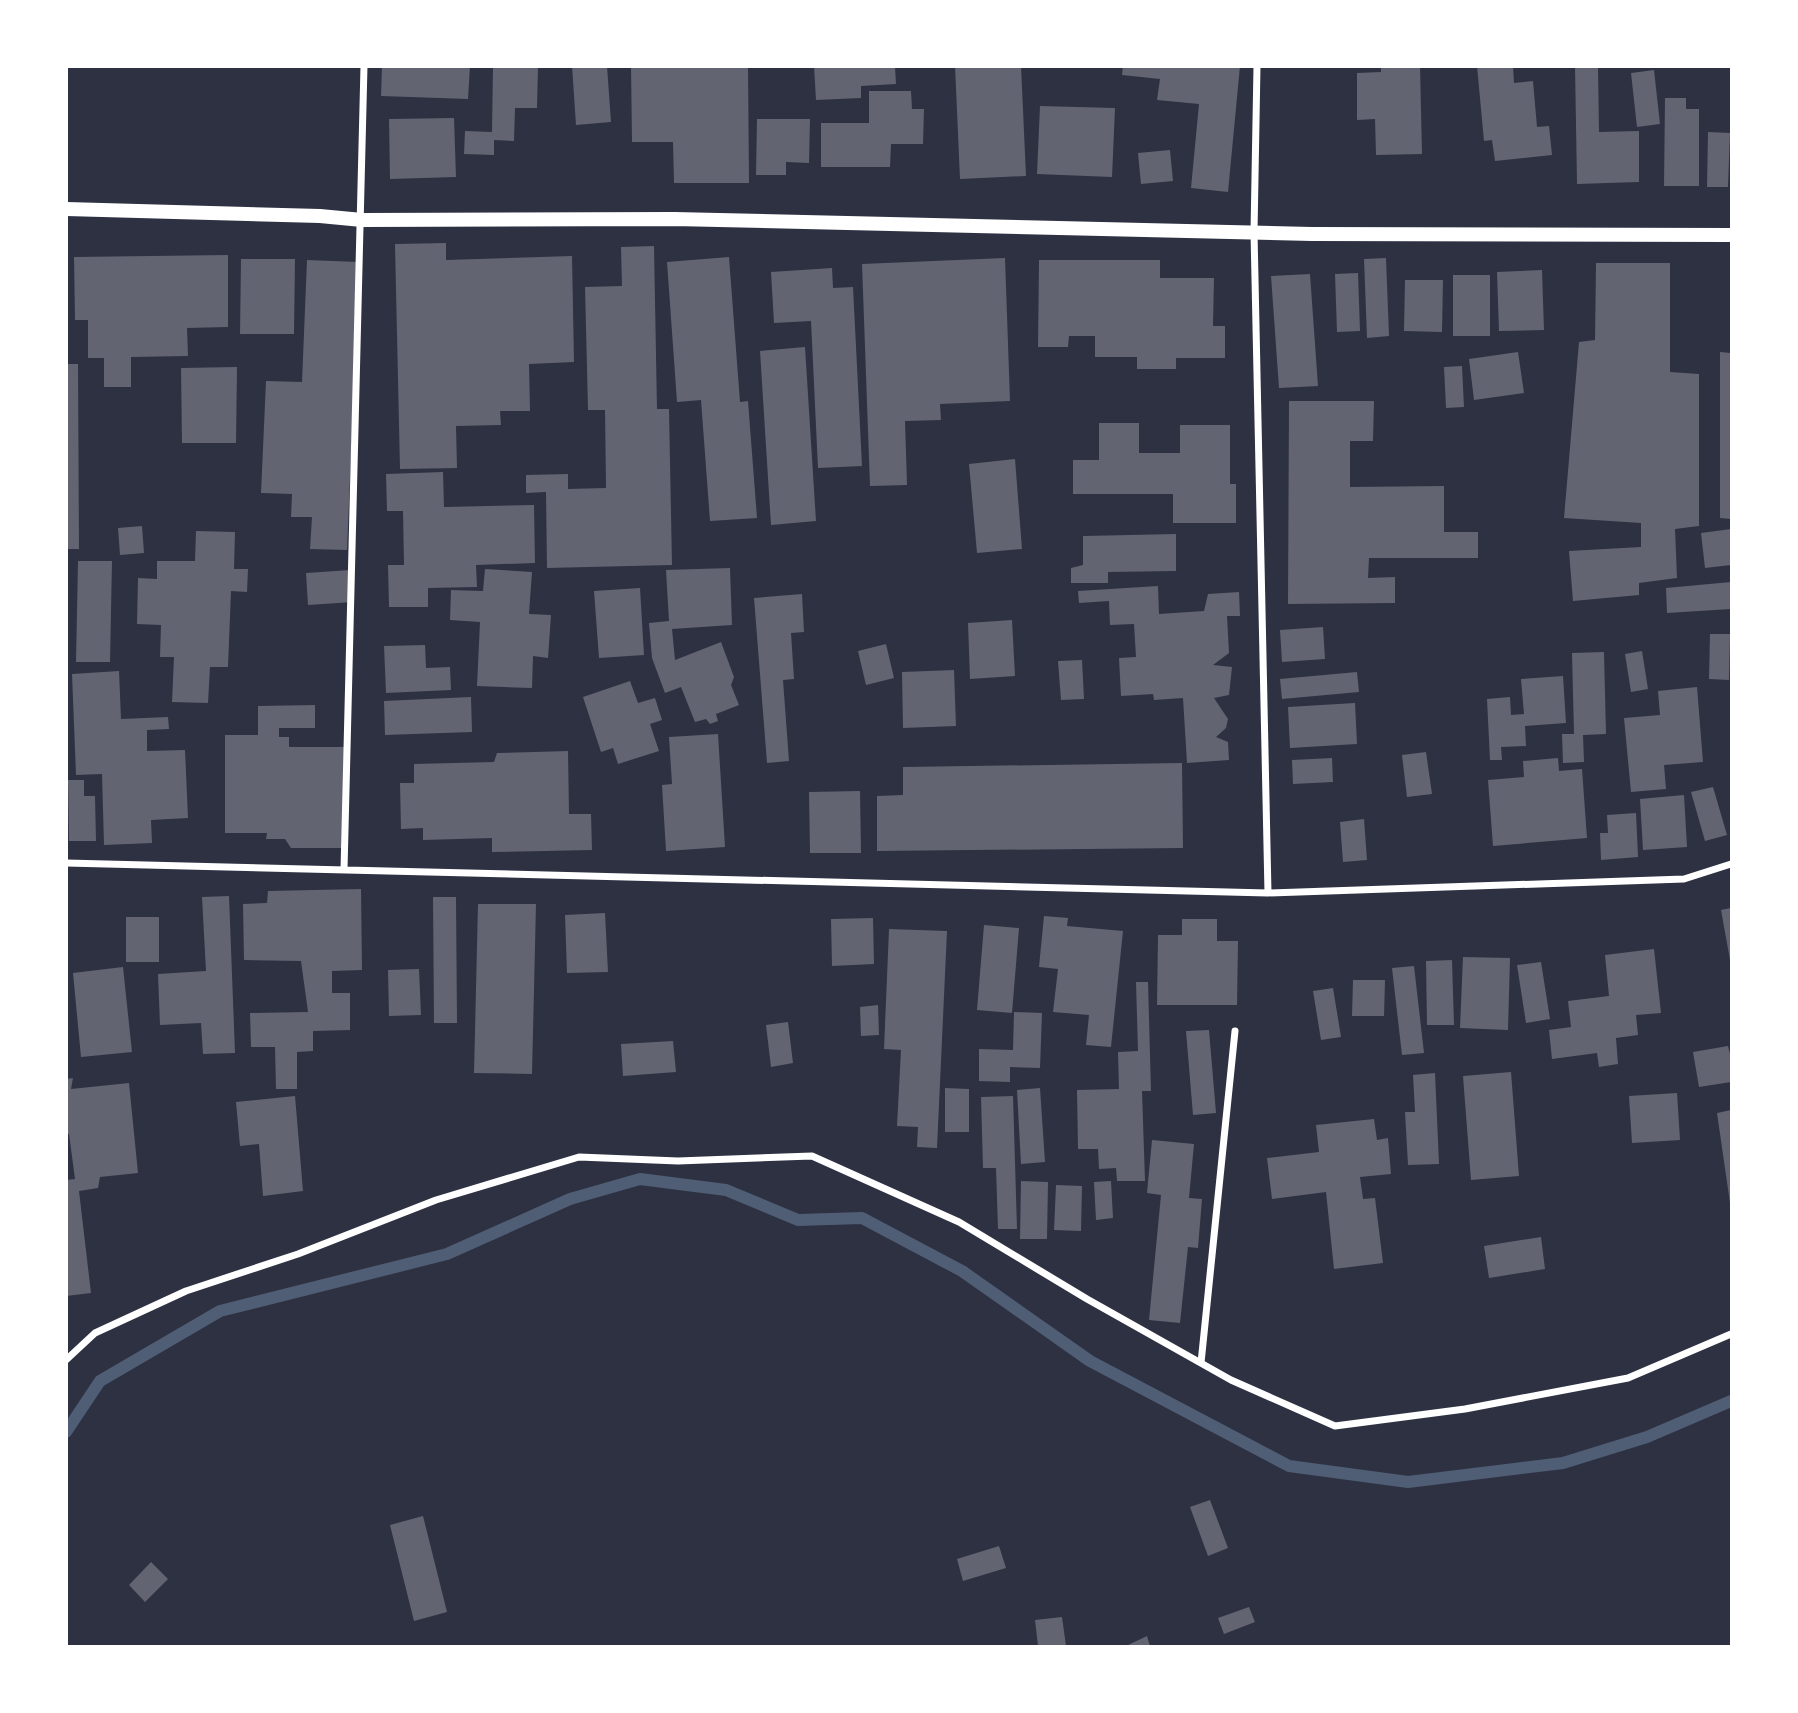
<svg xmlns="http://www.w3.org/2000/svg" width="1798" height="1713" font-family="'Alegreya Sans',sans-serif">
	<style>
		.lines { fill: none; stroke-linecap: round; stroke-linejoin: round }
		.stream { stroke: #4f5d75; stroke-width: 12 }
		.building { fill: #626471 }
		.minor { stroke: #fff; stroke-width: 7 }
		.secondary { stroke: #fff; stroke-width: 14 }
	</style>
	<rect width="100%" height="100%" fill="#2d3142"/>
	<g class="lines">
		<!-- stream -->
		<path class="stream" d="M66,1432l34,-51 120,-70 227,-57 123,-55 70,-20 86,11 72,30 64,-2 100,53 128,90 199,105 119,16 155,-19 84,-26 84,-36"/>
	</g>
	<!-- building -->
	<path class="building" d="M382,66h88l-2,33 -87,-3z
		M493,66h45l-1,42h-22l-1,33 -20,-1v15l-30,-1 1,-23 27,1z
		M572,66h35l4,56 -35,3z
		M631,66h117l1,117h-75l-1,-41h-41z
		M814,66h81l1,18 -35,2v12l-45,2z
		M955,66h66l5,110 -66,3z
		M1123,66h117l-12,126 -37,-4 8,-84 -42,-4 3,-21 -38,-4z
		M1381,66h39l2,88 -46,1 -1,-36 -18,1v-47l24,-1z
		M1477,66h36l1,17 19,-2 4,46 12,-1 3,29 -57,6 -3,-21 -8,1z
		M1575,66h23l1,66 40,-1v51l-62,2z
		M1654,70l6,54 -23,3 -6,-54z
		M869,91h42l1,18h12l-1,35h-32l-1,23h-69v-44h48z
		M1665,98h21v11h13v77h-35z
		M1040,106l75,2 -3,69 -75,-3z
		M454,118l2,59 -66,2 -1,-60z
		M757,119h53l-1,44 -23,-1v13h-30z
		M1708,132l22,1 -2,54h-21z
		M1170,150l3,31 -32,3 -3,-31z
		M446,243v17l126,-4 2,106 -45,2 1,47h-30l1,14 -45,1 1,42 -57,1 -5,-225z
		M654,246l3,163h12l3,156 -125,3 -1,-76 -20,1v-18l42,-1v15l38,-1 -1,-78h-17l-3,-123 37,-1 -1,-39z
		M228,255v72l-41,1 1,28 -57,1v30h-27v-29h-16v-38h-13l-1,-63z
		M729,257l11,145 8,-1 9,117 -47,3 -9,-121 -24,2 -10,-140z
		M1005,258l5,143 -70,3 1,16 -36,1 2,64 -37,1 -8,-222z
		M1386,258l3,78 -22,2 -3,-79z
		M241,259h54l-1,75h-54z
		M307,260l52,2 -12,288 -37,-1 2,-32h-21l1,-23 -31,-1 5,-112 36,1z
		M1039,260h121v18h54l-1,48h12v32h-49v11h-39v-12h-42v-21h-26l-1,11h-30z
		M1596,263h74v109l29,2v152l-24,3 2,49 -38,5v12l-66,6 -4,-50 72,-4v-24l-77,-5 15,-176 16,-2z
		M832,268l1,20 20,-1 9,179 -44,2 -7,-147 -37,2 -3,-51z
		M1542,270l2,60 -45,1 -2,-59z
		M1358,273l2,58 -23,1 -2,-58z
		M1310,274l8,112 -39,2 -8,-112z
		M1453,275h37v61h-37z
		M1405,280h38l-1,52 -38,-1z
		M805,347l11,174 -45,4 -11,-174z
		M1518,352l6,41 -50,7 -5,-41z
		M1720,352l11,1v166l-11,-1z
		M66,364h12l1,185h-13z
		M1462,366l2,41 -18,1 -2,-41z
		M237,367l-1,76h-54l-1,-75z
		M1289,401h85l-1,40h-23v46l94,-1v46h34v26h-109l-1,20 27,-1v26l-107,1z
		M1099,423h40v30h41v-28h50v59h6v39h-63v-29h-100v-34h26z
		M1015,459l7,90 -45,4 -8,-89z
		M443,472l1,35 90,-2 1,58 -59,2 1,22 -49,1v19h-39l-1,-42h16l-1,-54h-16l-1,-37z
		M142,526l2,27 -24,2 -2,-27z
		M1731,529v36l-26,3 -4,-35z
		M196,531l39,1 -1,37h14l-1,23 -16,-1 -3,76h-18l-2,36 -36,-1 2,-45h-14l1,-32 -24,-1 1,-46 19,1v-18h38z
		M1176,534v37l-68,1v11h-37v-15l12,-3v-29z
		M78,561h34l-2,101h-34z
		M730,568l2,57 -60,4 3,31 46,-18 13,35 -3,8 8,20 -23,9 2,7 -8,3 -4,-5 -11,3 -14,-35 -16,6 -13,-35 -3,-35 20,-2 -3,-51z
		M485,569l47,3 -3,42 22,1 -3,43 -15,-2 -1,32 -55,-2 3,-64 -30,-2 1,-30 32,1z
		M351,570l2,32 -45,3 -2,-32z
		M1731,582v27l-64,4 -1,-25z
		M1158,586l1,28 45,-3 4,-17 31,-2 1,24h-13l2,37 -16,12 19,2 -3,28 -15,3 14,21 -2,9 -10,9 12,5 1,18 -42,3 -4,-65 -29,2 -1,-6 -32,2 -2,-38 17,-1 -2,-33 -24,1 -1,-24 -30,2 -1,-12z
		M640,588l4,67 -45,3 -5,-67z
		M802,594l2,38 -13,1 3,46 -11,1 6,81 -22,2 -13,-165z
		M1012,620l3,56 -45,3 -2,-56z
		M1323,627l2,32 -43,3 -2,-32z
		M1710,634h20l-1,46 -20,-1z
		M886,644l8,34 -28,7 -8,-34z
		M425,645l1,23 24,-1 1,23 -65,3 -2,-47z
		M1642,651l6,38 -17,3 -6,-38z
		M1604,652l2,82 -23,1 1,27 -21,1 -1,-29h12l-2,-81z
		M1082,660l2,39 -23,1 -3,-39z
		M954,670l2,56 -53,2 -1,-56z
		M119,671l2,48 47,-2 1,12 -22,1v21l38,-1 3,68 -37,2 1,23 -48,2 -2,-71 -26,1 -4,-101z
		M1357,672l2,20 -77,7 -2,-20z
		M1563,676l3,47 -41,3 1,20 -25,1 1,13h-12l-3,-61 23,-2 1,18 13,-1 -3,-35z
		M630,681l8,22 17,-5 7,22 -12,4 9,27 -41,13 -5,-16 -12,4 -18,-55z
		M1697,687l6,75 -39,3 2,24 -35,3 -7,-74 36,-3 -2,-24z
		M471,697l1,35 -87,3 -1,-34z
		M1355,703l2,41 -67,4 -2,-41z
		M315,705v23h-36v9h10v10h57v101h-55l-6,-9h-19l1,-6h-42v-98h33v-29z
		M718,734l7,113 -59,4 -4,-66 10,-1 -3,-47z
		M568,751l1,63h22l1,36 -100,2v-14l-69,2v-12l-22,1 -1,-46h14v-19l80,-2 3,-9z
		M1426,752l6,42 -25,3 -5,-42z
		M1332,758l1,24 -40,2 -1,-24z
		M1558,758l1,13 23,-2 5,69 -94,8 -5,-66 36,-3 -1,-16z
		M1182,763l1,85 -306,3v-55l26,-1v-28z
		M68,780h16v16h11l1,45h-27z
		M1713,787l14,48 -22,6 -14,-49z
		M860,791l1,62h-51l-1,-61z
		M1684,795l3,52 -44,3 -3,-51z
		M1636,813l2,44 -37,3 -1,-27h8l-1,-18z
		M1364,819l3,41 -24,2 -3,-40z
		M361,889l1,81 -30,1v22h18v37l-37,1v20l-16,1v37h-21l-1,-42h-24l-1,-34 58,-1 -7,-51 -57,-1 -1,-56 24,-1 1,-12z
		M229,896l6,157 -32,1 -2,-31 -41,2 -2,-51 48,-3 -4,-74z
		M433,897h23l1,126h-23z
		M478,904h58l-4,170 -58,-1z
		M1731,908v52h-1l-9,-50z
		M605,913l3,59 -41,1 -2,-58z
		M1044,916l24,2 -1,8 56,5 -12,116 -25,-2 3,-30 -36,-3 5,-43 -19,-2z
		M126,917h33v45h-33z
		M873,918l1,46 -42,2 -1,-47z
		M1182,919h35v22h21l-1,64h-80l1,-70h24z
		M984,925l35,3 -7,85 -35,-3z
		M889,929l58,2 -10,217 -20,-1 1,-20 -21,-1 4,-76 -17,-1z
		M1654,949l7,64 -25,2 2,20 -22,3 2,26 -19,3 -2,-14 -45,6 -3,-29 22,-3 -3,-26 41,-5 -4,-41z
		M1463,957l47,1 -2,72 -48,-2z
		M1452,960l2,65h-27l-1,-64z
		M1541,962l9,57 -24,4 -9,-58z
		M1414,966l10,87 -22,2 -10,-87z
		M123,967l9,85 -51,5 -8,-84z
		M419,969l2,46 -32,1 -1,-46z
		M1353,980h32l-1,36h-32z
		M1136,982h12l3,109h-9l3,90h-28l-1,-13 -17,1 -1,-20h-20l-1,-59 42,-1 -1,-37 20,-1z
		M1333,988l8,49 -20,3 -8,-49z
		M878,1005l1,30 -18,1 -1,-29z
		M1014,1012l28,1 -2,55 -30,-1v15l-31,-1v-32l34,1z
		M788,1022l5,41 -22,4 -5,-42z
		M1209,1030l7,83 -23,2 -7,-84z
		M673,1041l3,31 -53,4 -2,-32z
		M1728,1046l3,12v24l-32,5 -6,-35z
		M1511,1072l8,104 -48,4 -8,-104z
		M1435,1073l4,91 -31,1 -3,-53h10l-2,-37z
		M73,1078l-2,11 58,-6 9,90 -38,4 -2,11 -19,3 12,102 -25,3v-116l9,-1 -6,-45h-3v-55z
		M945,1088l24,1v43h-24z
		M1040,1088l5,74 -24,2 -4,-74z
		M1677,1093l3,47 -48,3 -3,-47z
		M295,1096l8,95 -40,5 -4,-52 -19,2 -4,-44z
		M1013,1096l4,133h-19l-2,-61h-13l-2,-71z
		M1731,1110v92l-1,1 -13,-90z
		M1374,1119l3,21 11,-2 3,36 -31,3 3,22 12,-1 8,65 -49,6 -8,-77 -54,7 -5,-41 52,-6 -3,-27z
		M1152,1140l42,4 -5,54 13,1 -4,49 -10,-1 -8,76 -31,-3 12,-125 -14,-2z
		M1021,1181l27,1 -1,57h-27z
		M1111,1181l2,37 -17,2 -2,-38z
		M1056,1185l26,1 -1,45 -27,-1z
		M1541,1237l4,32 -56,9 -5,-32z
		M1210,1500l18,48 -20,8 -18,-49z
		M423,1516l24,96 -33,9 -24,-96z
		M999,1546l7,22 -43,13 -6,-22z
		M151,1562l17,17 -23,23 -16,-17z
		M1249,1607l6,15 -31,12 -6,-16z
		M1062,1617l4,29h-28l-3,-26z
		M1147,1636l3,10h-24z"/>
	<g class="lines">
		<!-- minor -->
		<path class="minor" d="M1257,66l-3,166 14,661
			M66,863l1202,30 416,-14 47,-15
			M344,870l20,-804
			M66,1360l29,-27 91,-42 112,-37 138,-54 143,-43 99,4 134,-5 147,66 128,77 144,81 104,46 130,-17 163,-31 103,-44
			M1201,1363l34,-332"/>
		<!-- secondary -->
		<path class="secondary" d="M66,209l254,7 42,4 312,-1 638,15 419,1"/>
	</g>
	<!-- border -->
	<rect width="1798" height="1713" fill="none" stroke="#ffffff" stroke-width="136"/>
</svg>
